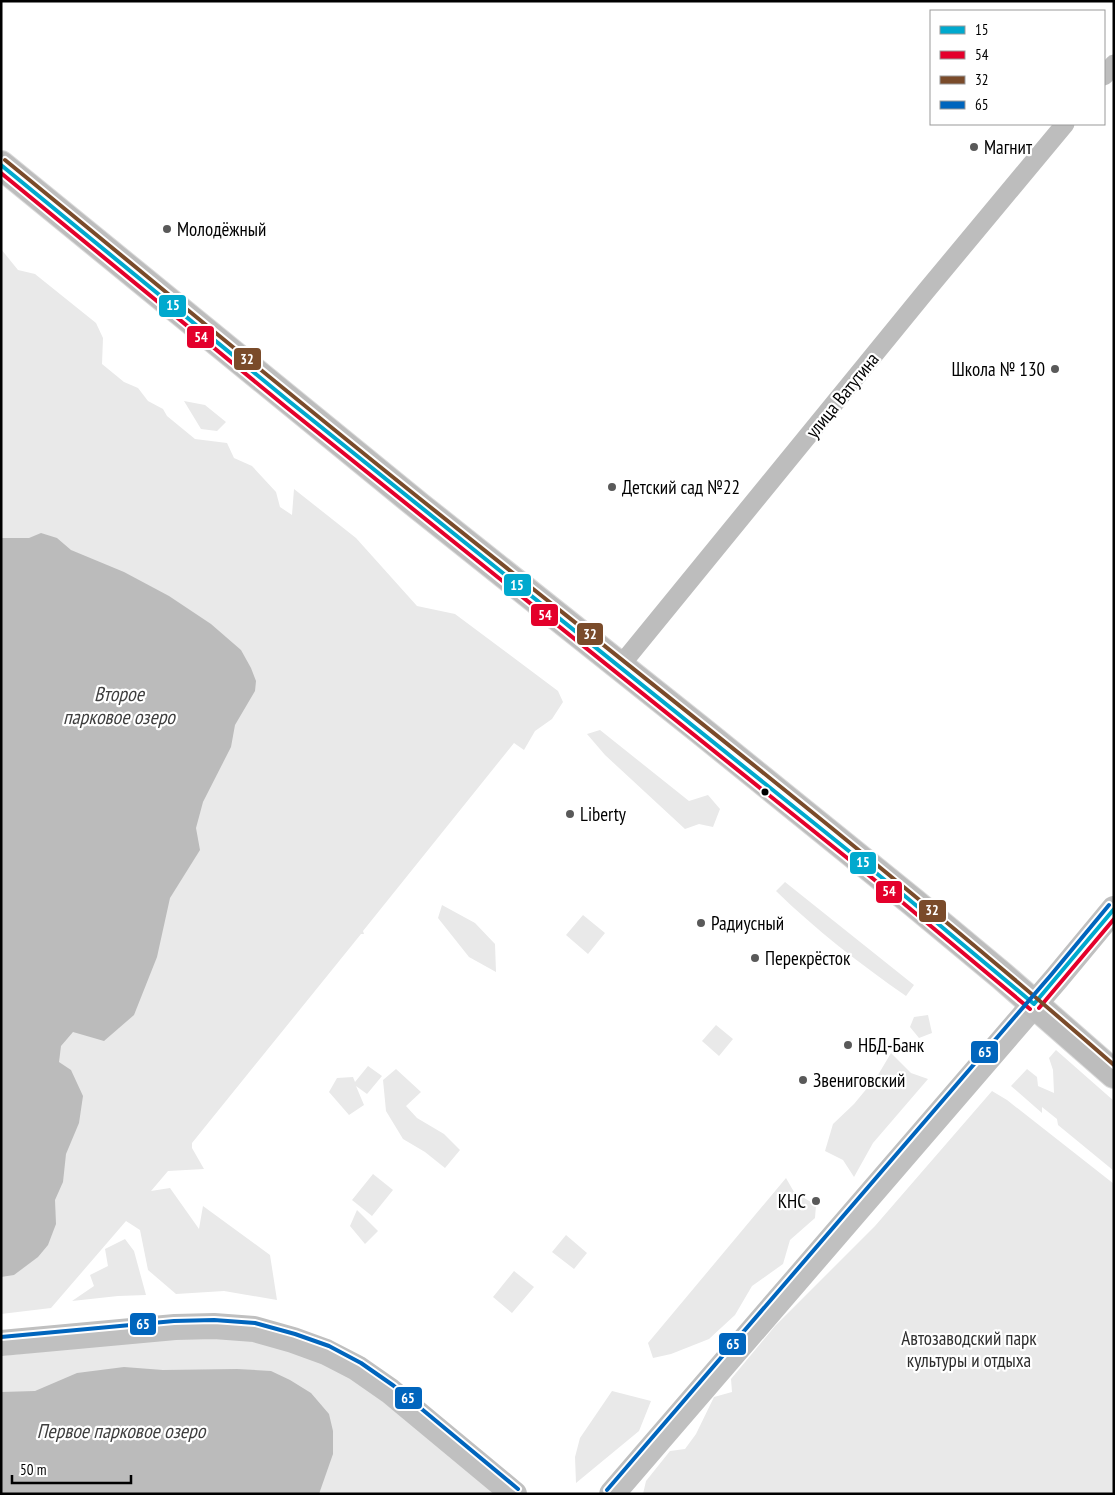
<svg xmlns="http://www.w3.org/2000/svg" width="1115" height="1495" font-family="'PT Sans Narrow',sans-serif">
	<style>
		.green { fill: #e9e9e9 }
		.water { fill: #bbb }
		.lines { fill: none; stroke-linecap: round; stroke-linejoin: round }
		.primary-casing { stroke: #dbdbdb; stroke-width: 30 }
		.minor { stroke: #bdbdbd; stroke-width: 19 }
		.secondary { stroke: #c0c0c0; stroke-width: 26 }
		.primary { stroke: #bdbdbd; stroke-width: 28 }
		.bus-1-casing { stroke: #fff; stroke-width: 8 }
		.bus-2-casing { stroke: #fff; stroke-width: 8 }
		.bus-3-casing { stroke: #fff; stroke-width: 8 }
		.bus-4-casing { stroke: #fff; stroke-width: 8 }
		.bus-1 { stroke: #00a9ce; stroke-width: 4 }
		.bus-2 { stroke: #e4002b; stroke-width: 4 }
		.bus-3 { stroke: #7a4b2a; stroke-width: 4 }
		.bus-4 { stroke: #0065bd; stroke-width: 4 }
		.poi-dot { fill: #595959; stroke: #fff; stroke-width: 2 }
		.bus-dot { fill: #000; stroke: #fff; stroke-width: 2 }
		.labels { text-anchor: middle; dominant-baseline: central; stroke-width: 4.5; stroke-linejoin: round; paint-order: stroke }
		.poi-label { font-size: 19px; fill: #000; stroke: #fff; text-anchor: start }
		.street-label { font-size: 19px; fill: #000; stroke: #fff }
		.park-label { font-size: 19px; fill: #2e2e2e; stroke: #fff }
		.water-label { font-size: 20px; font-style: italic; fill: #3f3f3f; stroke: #fff }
		.line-badge { stroke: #fff; stroke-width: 2 }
		.badge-label { font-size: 14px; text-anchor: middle; font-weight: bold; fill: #fff }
	</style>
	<rect width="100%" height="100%" fill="#fff"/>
	<!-- green -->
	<path class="green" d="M1,249l17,21 17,4 61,49 7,15 -1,26 22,18 14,6 10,13 15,8 4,7 28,23 32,4 7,15 18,8 24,26 4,15 12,8 2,-26 62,49 61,68 38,8 103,77 5,11 -11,17 -17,12 -11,19 -10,-7 -151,188 1,3h-3l-169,209v5l12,21 -36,2 -17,20 19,-3 29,41 4,-23 67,49 7,45 -53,-9 -48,3 -28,-24 -8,-40 -14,-9 -75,87 -50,6z
		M184,401l21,4 21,17 -9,9 -16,-2z
		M600,730l89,71 19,-6 12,14 -7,18 -14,-3 -14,5 -80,-74 -18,-21z
		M785,882l129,103 -8,11c-46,-32 -90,-66 -130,-105z
		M442,905l33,18 20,21 1,28 -27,-15 -31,-39z
		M583,915l22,18 -17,21 -22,-19z
		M928,1015l4,18 -13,5 -9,-11 4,-10z
		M716,1025l17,14 -14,17 -17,-15z
		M1056,1050l58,51v70l-56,-46 -1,-6 -15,-12v6l-31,-27 16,-17 10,8 1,9 16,7 -1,-23 -4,-12z
		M891,1053l20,20 17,6 -55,64 -19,34 -11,-17 -18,-9 8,-27 21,-20 24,-29z
		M368,1066l14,10 -15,18 -11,-8 8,19 -15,10 -20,-23 8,-14 16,-1 2,5z
		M396,1069l25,23 -15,14 11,12 27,16 16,16 -15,18 -20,-16 -22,-13 -17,-28 -3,-31z
		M992,1091l15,9 107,84v310h-471l3,-13 24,-30 15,-2 11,-15 18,-37 18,-5 -1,-13 44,-53 100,-100z
		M373,1174l20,16 -21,26 -20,-16z
		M786,1178l8,14 22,13 -1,13 -25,22 -7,24 -31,22 -17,29 -26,24 -38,15 -18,4 -5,-15z
		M357,1210l21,21 -13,13 -15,-18z
		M566,1235l21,18 -13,16 -22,-17z
		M125,1239l9,12 12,44 -28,1 -46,5 22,-15 -4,-11 18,-9 -3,-17z
		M514,1271l20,16 -22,26 -19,-16z
		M209,1337l41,4 37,7 61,26 152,120h-499v-138l170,-18z
		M612,1391l39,10 -12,30 -63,52 -1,-26 5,-19z"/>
	<!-- water -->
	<path class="water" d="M41,533l16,5 14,12 53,22 45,24 42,28 30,26 10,18 5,13 -1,10 -20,34 -4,22 -28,55 -7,26 4,22 -30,48 -13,59 -23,58 -30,26 -31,-9 -12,14 -2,16 12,8 12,26 -4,27 -13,31 -3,28 -8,18 1,24 -8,21 -10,12 -24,18 -13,2v-739h28z
		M124,1367l39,3 74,-1 34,2 19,9 21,13 18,21 4,17v23l-14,40h-318v-102l34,-1 42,-18z"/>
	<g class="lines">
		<defs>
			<path id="primary" d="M1,165l419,342 279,222 214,173 89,74 112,98"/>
		</defs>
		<!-- primary casing -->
		<use href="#primary" class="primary-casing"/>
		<!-- minor -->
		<path class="minor" d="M1104,76l10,-12
			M620,666l306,-375 139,-167"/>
		<!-- secondary -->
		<path class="secondary" d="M1,1343l174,-16 39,-1 40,3 39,11 33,12 31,16 33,23 124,103
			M612,1494l444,-515 58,-70"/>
		<!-- primary -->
		<use href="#primary" class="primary"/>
		<defs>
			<path id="bus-1" d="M1,165l289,237 616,495 128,107
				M1034,1004l80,-95"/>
			<path id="bus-2" d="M1,173l285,234 616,495 128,107
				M1039,1008l75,-89"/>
			<path id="bus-3" d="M5,160c141,115 281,232 424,346 230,184 463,365 685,559"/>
			<path id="bus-4" d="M1,1337l173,-16 40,-1 41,3 40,11 34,12 32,17 33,23 124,103
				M607,1490l444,-515 58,-70"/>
		</defs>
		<!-- bus-1 casing -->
		<use href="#bus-1" class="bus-1-casing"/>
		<!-- bus-2 casing -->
		<use href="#bus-2" class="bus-2-casing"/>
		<!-- bus-3 casing -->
		<use href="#bus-3" class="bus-3-casing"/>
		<!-- bus-4 casing -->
		<use href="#bus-4" class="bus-4-casing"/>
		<!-- bus-1 -->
		<use href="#bus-1" class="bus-1"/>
		<!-- bus-2 -->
		<use href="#bus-2" class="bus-2"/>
		<!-- bus-3 -->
		<use href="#bus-3" class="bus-3"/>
		<!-- bus-4 -->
		<use href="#bus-4" class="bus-4"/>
	</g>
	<!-- markers -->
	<g class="poi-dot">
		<circle cx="974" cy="147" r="5"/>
		<circle cx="167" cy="229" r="5"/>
		<circle cx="1055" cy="369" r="5"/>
		<circle cx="612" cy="487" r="5"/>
		<circle cx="570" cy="814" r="5"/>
		<circle cx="701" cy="923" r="5"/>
		<circle cx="755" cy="958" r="5"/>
		<circle cx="848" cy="1045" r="5"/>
		<circle cx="803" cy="1080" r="5"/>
		<circle cx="816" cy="1201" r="5"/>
	</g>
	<circle class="bus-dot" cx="765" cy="792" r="4.5"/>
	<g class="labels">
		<!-- poi labels -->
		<g class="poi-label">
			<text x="984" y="147">Магнит</text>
			<text x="177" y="229">Молодёжный</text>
			<text x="1045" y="369" text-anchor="end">Школа № 130</text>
			<text x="622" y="487">Детский сад №22</text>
			<text x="580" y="814">Liberty</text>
			<text x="711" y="923">Радиусный</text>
			<text x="765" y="958">Перекрёсток</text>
			<text x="858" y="1045">НБД-Банк</text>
			<text x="813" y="1080">Звениговский</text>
			<text x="806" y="1201" text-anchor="end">КНС</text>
		</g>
		<!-- street labels -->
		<g class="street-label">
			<text transform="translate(842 395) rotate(-51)">улица Ватутина</text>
		</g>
		<!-- park labels -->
		<g class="park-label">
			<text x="969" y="1338">Автозаводский парк<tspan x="969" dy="22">культуры и отдыха</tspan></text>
		</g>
		<!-- water labels -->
		<g class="water-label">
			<text x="119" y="694">Второе<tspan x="119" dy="23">парковое озеро</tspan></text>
			<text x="121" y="1431">Первое парковое озеро</text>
		</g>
	</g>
	<g class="line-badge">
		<rect x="158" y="294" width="29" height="24" rx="5" fill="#00a9ce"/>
		<rect x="186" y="325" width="29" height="24" rx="5" fill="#e4002b"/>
		<rect x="233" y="347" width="29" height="24" rx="5" fill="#7a4b2a"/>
		<rect x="503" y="573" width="29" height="24" rx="5" fill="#00a9ce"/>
		<rect x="530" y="603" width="29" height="24" rx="5" fill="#e4002b"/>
		<rect x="576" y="622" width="28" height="24" rx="5" fill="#7a4b2a"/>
		<rect x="849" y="851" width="28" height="24" rx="5" fill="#00a9ce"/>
		<rect x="875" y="880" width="28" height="24" rx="5" fill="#e4002b"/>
		<rect x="918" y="899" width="29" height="24" rx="5" fill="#7a4b2a"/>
		<rect x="970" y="1040" width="29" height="24" rx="5" fill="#0065bd"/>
		<rect x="129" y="1312" width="28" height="24" rx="5" fill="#0065bd"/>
		<rect x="718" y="1332" width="29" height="24" rx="5" fill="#0065bd"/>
		<rect x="394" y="1386" width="29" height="24" rx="5" fill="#0065bd"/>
	</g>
	<g class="badge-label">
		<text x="173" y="310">15</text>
		<text x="201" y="342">54</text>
		<text x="247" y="364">32</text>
		<text x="517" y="590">15</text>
		<text x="545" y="620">54</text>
		<text x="590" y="639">32</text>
		<text x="863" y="867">15</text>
		<text x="889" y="896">54</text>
		<text x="932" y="915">32</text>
		<text x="985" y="1057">65</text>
		<text x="143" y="1329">65</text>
		<text x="733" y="1349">65</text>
		<text x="408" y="1403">65</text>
	</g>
	<!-- border -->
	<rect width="1115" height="1495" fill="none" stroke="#000000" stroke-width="5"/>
	<!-- legend -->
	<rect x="930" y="10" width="175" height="115" fill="#ffffff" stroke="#999999"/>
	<rect x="940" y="26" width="25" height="8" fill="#00a9ce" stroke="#999999"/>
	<text x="975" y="35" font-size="15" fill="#000000">15</text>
	<rect x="940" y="51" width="25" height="8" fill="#e4002b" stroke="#999999"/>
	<text x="975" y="60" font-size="15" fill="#000000">54</text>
	<rect x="940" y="76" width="25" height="8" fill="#7a4b2a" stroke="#999999"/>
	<text x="975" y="85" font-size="15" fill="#000000">32</text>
	<rect x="940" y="101" width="25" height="8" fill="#0065bd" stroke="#999999"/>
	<text x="975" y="110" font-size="15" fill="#000000">65</text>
	<!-- scale -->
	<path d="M12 1475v8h119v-8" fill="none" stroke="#000000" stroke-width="2.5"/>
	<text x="20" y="1475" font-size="15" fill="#000000" stroke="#ffffff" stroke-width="4" paint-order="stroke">50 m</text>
</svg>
